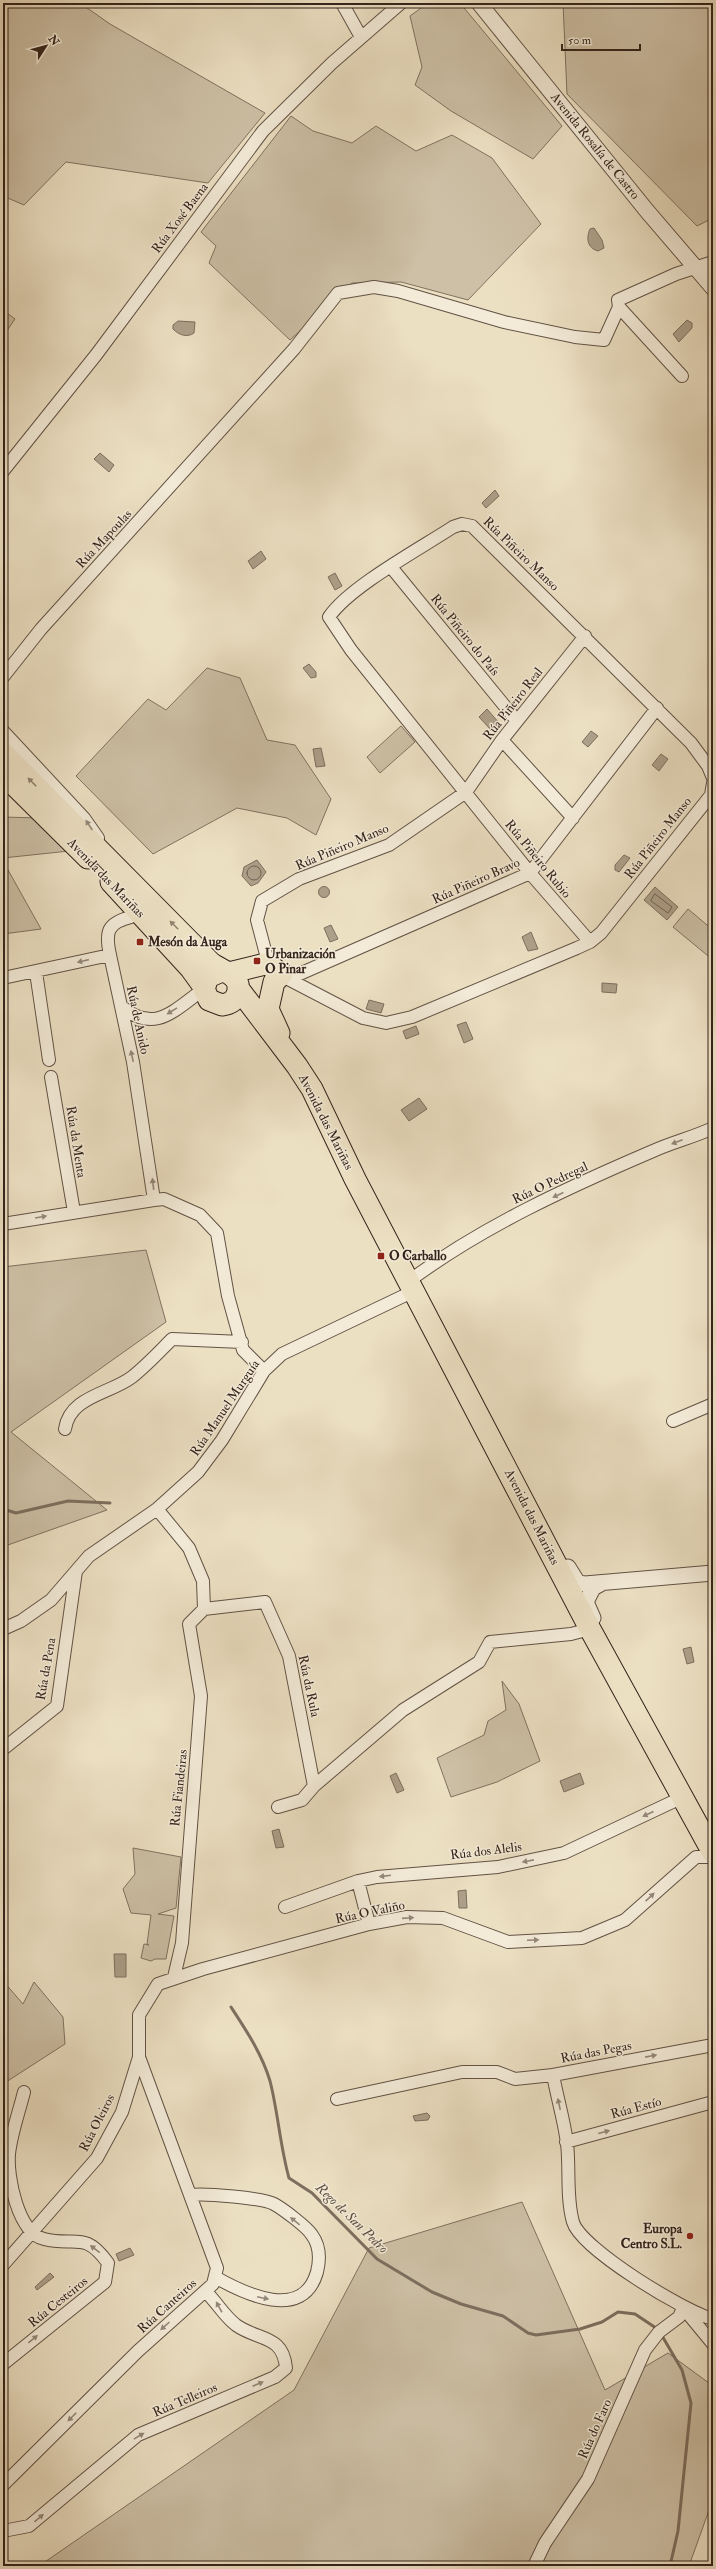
<svg xmlns="http://www.w3.org/2000/svg" width="716" height="2569" font-family="'IM FELL Double Pica',serif">
	<style>
		.green { fill: #cdc0a6; stroke: #807260 }
		.water { fill: #ada08a; stroke: #7d6e5e }
		.lines { fill: none; stroke-linecap: round; stroke-linejoin: round }
		.shore { stroke: #706252; stroke-width: 1 }
		.stream { stroke: #7d6e5e; stroke-width: 3 }
		.minor-casing { stroke: #625245; stroke-width: 14 }
		.tertiary-casing { stroke: #625245; stroke-width: 17 }
		.trunk-casing { stroke: #34231b; stroke-width: 23 }
		.minor { stroke: #f3ebd8; stroke-width: 12 }
		.tertiary { stroke: #f3ebd8; stroke-width: 15 }
		.trunk { stroke: #ece0c3; stroke-width: 21 }
		.oneway { fill: #90826f }
		.oneway2 { fill: #94877a }
		.poi-dot { fill: #8f2418; stroke: #f3ebd8; stroke-width: 1.5 }
		.labels { text-anchor: middle; dominant-baseline: central; stroke-width: 3; stroke-linejoin: round; paint-order: stroke }
		.street-label { font-size: 13px; fill: #34231b; stroke: #f3ebd8 }
		.poi-label { font-size: 13px; font-weight: bold; fill: #34231b; stroke: #f3ebd8; text-anchor: start }
		.water-label { font-size: 14px; font-style: italic; fill: #5e4f42; stroke: #f3ebd8 }
	</style>
	<rect width="100%" height="100%" fill="#ece0c3"/>
	<filter id="stains"><feTurbulence type="fractalNoise" baseFrequency=".005" numOctaves="4"/><feColorMatrix values="0 0 0 0 .2 0 0 0 0 .09 0 0 0 0 .02 0 0 0 .5 -.17"/></filter>
	<radialGradient id="worn" r=".72"><stop offset=".6" stop-color="#630" stop-opacity="0"/><stop offset="1" stop-color="#630" stop-opacity=".3"/></radialGradient>
	<!-- green -->
	<path class="green" d="M3,3h77l30,21 155,89 -57,70 -142,-21 -42,43 -21,-9z
		M428,3h32l102,123 -29,33 -82,-48 -36,-26 7,-18 -12,-51z
		M563,3h150v215l-16,8 -130,-132z
		M291,116l22,15 39,12 24,-17 40,25 36,-16 40,23 49,66 -73,76 -67,-18 -49,1 -62,57 -81,-77 7,-17 -15,-14z
		M3,310l12,9 -9,13 -3,-2z
		M207,668l33,10 27,62 28,5 36,54 -15,36 -29,-17 -50,-10 -84,46 -77,-78 72,-77 18,11z
		M401,726l14,16 -35,31 -13,-16z
		M3,817l35,1 31,33 -66,7z
		M3,861l38,68 -38,5z
		M688,909l25,21v30l-40,-33z
		M146,1250l20,72 -155,110 96,78 -102,36 -2,-279z
		M502,1681l17,23 21,57 -43,21 -46,15 -14,-39 47,-23 4,-14 18,-11z
		M133,1848l48,9 -5,51 -18,6 16,2 -8,43h-11l-4,2 -10,-3 3,-14 5,1 -2,-1 4,-29 -20,-2 -8,-24 12,-15z
		M3,1981l20,23 11,-22 29,35 2,27 -62,40z
		M522,2202l83,188 63,-37 45,33v113l-24,67h-650l255,-176 75,-142z"/>
	<!-- water -->
	<path class="water" d="M594,228l8,12 2,8 -6,3c-11,-3 -12,-13 -8,-22z
		M687,320l5,3v5l-13,14 -6,-8z
		M178,321l17,1 -1,11c-7,5 -15,2 -21,-4v-4z
		M100,453l14,12 -5,7 -15,-13z
		M495,490l4,6 -13,12 -4,-5z
		M261,551l5,8 -13,10 -5,-8z
		M335,573l7,13 -7,4 -7,-13z
		M309,664l7,8v5l-5,1 -8,-10z
		M487,709l13,15 -8,7 -13,-14z
		M591,731l7,5 -10,11 -6,-5z
		M321,748l4,18 -9,1 -3,-18z
		M661,754l7,5 -9,12 -7,-6z
		M624,855l6,3 -11,14 -4,-2v-5z
		M257,860l9,12 -8,11 -7,3 -9,-10 2,-9z
		M318.5 892a5.5 5.5 0 1 1 11 0a5.5 5.5 0 1 1-11 0Z
		M655,887l23,20 -11,13 -23,-20z
		M331,925l7,14 -8,3 -6,-14z
		M531,932l7,17 -10,2 -6,-14z
		M602,983l15,1 -1,9 -14,-1z
		M369,1000l15,4 -3,9 -15,-4z
		M466,1022l7,17 -9,4 -7,-18z
		M416,1026l3,8 -13,5 -3,-8z
		M419,1098l8,11 -18,12 -8,-11z
		M691,1647l3,15 -7,2 -4,-15z
		M396,1773l8,17 -7,3 -7,-17z
		M580,1773l4,11 -20,8 -4,-11z
		M279,1829l5,18 -8,1 -4,-17z
		M466,1890l1,18h-8l-1,-17z
		M114,1954h12v23h-11z
		M427,2113l3,3 -2,4 -13,1 -2,-5z
		M130,2248l4,7 -15,6 -3,-7z
		M50,2273l4,4 -17,13 -2,-3z"/>
	<g class="lines">
		<!-- shore -->
		<path class="shore" d="M247 873a7 7 0 1 1 14 0a7 7 0 1 1-14 0Z
			M655,894l17,13 -4,6 -17,-12z"/>
		<!-- stream -->
		<path class="stream" d="M3,1509l13,4 52,-12 42,2
			M231,2007c15,23 31,47 39,74 8,31 10,65 19,97l23,15 65,66 55,33 29,12 42,12 25,17 8,2 44,-6 22,-7 16,-10 17,2 21,14
			M661,2334l21,36 9,33 -13,128 -8,35"/>
		<defs>
			<path id="minor" d="M342,3l19,34
				M619,307l63,69
				M3,471l93,-116 167,-224 69,-68 69,-60
				M391,567l126,154
				M585,636l-83,104 -36,52 -77,53 -90,34 -37,22 -5,19 10,38 21,21 75,39 23,5 26,-6 165,-69 13,-6 11,-9 110,-138 2,-12
				M3,677l38,-48 253,-280 44,-56 36,-6 24,4 106,31 71,15 29,3 15,-33 -1,-7 58,-26 37,-12
				M3,731l81,87 14,20
				M502,740l71,78
				M590,942l-60,-69 -179,-223 -22,-33c20,-30 92,-69 124,-90l9,-3 10,2 219,217 17,23 5,12
				M110,955c-5,-23 -3,-32 21,-38
				M36,972l13,88
				M3,978l107,-23 23,107 21,138 -151,24
				M288,979l242,-106 127,-165
				M121,1006c34,29 53,4 83,-17
				M51,1077l23,135
				M154,1200l10,-1 36,16 17,18 11,63 15,54 21,21
				M409,1281c74,-55 160,-94 244,-130 20,-9 41,-14 60,-23
				M673,1421l40,-17
				M65,1429c5,-33 45,-35 67,-52 14,-11 27,-25 40,-38l70,3
				M157,1509l32,39 14,33 1,28
				M204,1609l61,-7 24,54 25,130
				M3,1629l18,-8 30,-21 38,-44 68,-47 41,-37 24,-32 42,-69 18,-17 132,-63
				M3,1749l54,-43 19,-135
				M278,1807l24,-7 12,-14 89,-76 76,-48 11,-20 81,-8 19,-5
				M358,1881l11,43
				M285,1907l73,-26 19,-4 121,-10 66,-14 119,-56
				M174,1977l8,-34 19,-247 -12,-72 15,-15
				M713,2045l-160,30c4,22 11,45 14,68 3,26 -1,54 6,79 8,27 112,90 140,97
				M337,2099l125,-27h35l18,7 38,-4
				M566,2142l147,-40
				M190,2195c15,-2 73,3 84,9 9,5 33,23 38,31 8,11 8,25 5,37 -14,50 -72,22 -102,5
				M3,2265l94,-107 25,-46 17,-55v-42l19,-31 45,-15 166,-45 38,-7 36,1 65,24 74,-4 43,-18 71,-63h17
				M685,2310l28,34
				M3,2364l102,-82 3,-19c-24,-33 -32,-16 -64,-24 -26,-6 -37,-62 -35,-85 2,-20 10,-42 15,-62
				M3,2485l135,-134 75,-67 4,-16 -78,-211
				M3,2531l26,-5 109,-91 137,-58 11,-9c-3,-34 -28,-27 -50,-43 -13,-10 -19,-23 -31,-34
				M534,2566l11,-23 43,-64 57,-129 14,-18 20,-15 4,-9"/>
			<path id="tertiary" d="M479,3l168,208 66,77
				M568,1567l10,16 7,1 128,-11
				M593,1618l-7,-16 7,-14 9,-5"/>
			<path id="trunk" d="M3,753l208,210c11,8 33,13 26,31 -2,7 -8,10 -15,11l-13,-5 -5,-11 4,-12 14,-6
				M3,774l85,84
				M111,882l80,87 13,18
				M229,973l36,-9 8,3
				M238,988l59,78 15,23 43,90 235,450 123,224
				M279,1033l-11,-24 6,-27 8,-8"/>
		</defs>
		<!-- minor casing -->
		<use href="#minor" class="minor-casing"/>
		<!-- tertiary casing -->
		<use href="#tertiary" class="tertiary-casing"/>
		<!-- trunk casing -->
		<use href="#trunk" class="trunk-casing"/>
		<!-- minor -->
		<use href="#minor" class="minor"/>
		<!-- tertiary -->
		<use href="#tertiary" class="tertiary"/>
		<!-- trunk -->
		<use href="#trunk" class="trunk"/>
	</g>
	<!-- one-way arrows -->
	<defs><path id="oneway-solid" d="M-6-.8H1V-3.2L6.5 0L1 3.2V.8H-6Z"/></defs>
	<g class="oneway">
		<use href="#oneway-solid" transform="translate(32 782) rotate(-135)"/>
		<use href="#oneway-solid" transform="translate(174 925) rotate(-135)"/>
	</g>
	<g class="oneway2">
		<use href="#oneway-solid" transform="translate(89 825) rotate(-123)"/>
		<use href="#oneway-solid" transform="translate(83 961) rotate(167)"/>
		<use href="#oneway-solid" transform="translate(172 1011) rotate(148)"/>
		<use href="#oneway-solid" transform="translate(132 1056) rotate(-102)"/>
		<use href="#oneway-solid" transform="translate(677 1142) rotate(159)"/>
		<use href="#oneway-solid" transform="translate(153 1184) rotate(-97)"/>
		<use href="#oneway-solid" transform="translate(558 1195) rotate(155)"/>
		<use href="#oneway-solid" transform="translate(41 1217) rotate(-10)"/>
		<use href="#oneway-solid" transform="translate(648 1814) rotate(155)"/>
		<use href="#oneway-solid" transform="translate(528 1861) rotate(169)"/>
		<use href="#oneway-solid" transform="translate(385 1876) rotate(173)"/>
		<use href="#oneway-solid" transform="translate(650 1897) rotate(-43)"/>
		<use href="#oneway-solid" transform="translate(408 1918) rotate(-4)"/>
		<use href="#oneway-solid" transform="translate(533 1940) rotate(-3)"/>
		<use href="#oneway-solid" transform="translate(651 2056) rotate(-11)"/>
		<use href="#oneway-solid" transform="translate(559 2104) rotate(-102)"/>
		<use href="#oneway-solid" transform="translate(604 2132) rotate(-15)"/>
		<use href="#oneway-solid" transform="translate(295 2221) rotate(-141)"/>
		<use href="#oneway-solid" transform="translate(95 2249) rotate(-142)"/>
		<use href="#oneway-solid" transform="translate(263 2298) rotate(12)"/>
		<use href="#oneway-solid" transform="translate(219 2307) rotate(-119)"/>
		<use href="#oneway-solid" transform="translate(165 2326) rotate(138)"/>
		<use href="#oneway-solid" transform="translate(33 2339) rotate(-39)"/>
		<use href="#oneway-solid" transform="translate(258 2384) rotate(-23)"/>
		<use href="#oneway-solid" transform="translate(72 2417) rotate(135)"/>
		<use href="#oneway-solid" transform="translate(139 2436) rotate(-31)"/>
		<use href="#oneway-solid" transform="translate(39 2518) rotate(-40)"/>
	</g>
	<!-- markers -->
	<g class="poi-dot">
		<rect x="136" y="938" width="8" height="8" rx="2"/>
		<rect x="253" y="957" width="8" height="8" rx="2"/>
		<rect x="377" y="1252" width="8" height="8" rx="2"/>
		<circle cx="690" cy="2236" r="4"/>
	</g>
	<g class="labels">
		<!-- street labels -->
		<g class="street-label">
			<text transform="translate(595 146) rotate(51)">Avenida Rosalía de Castro</text>
			<text transform="translate(180 218) rotate(-53)">Rúa Xosé Baena</text>
			<text transform="translate(104 539) rotate(-47)">Rúa Mapoulas</text>
			<text transform="translate(521 554) rotate(44)">Rúa Piñeiro Manso</text>
			<text transform="translate(465 635) rotate(51)">Rúa Piñeiro do País</text>
			<text transform="translate(513 704) rotate(-52)">Rúa Piñeiro Real</text>
			<text transform="translate(658 838) rotate(-52)">Rúa Piñeiro Manso</text>
			<text transform="translate(342 847) rotate(-23)">Rúa Piñeiro Manso</text>
			<text transform="translate(538 859) rotate(51)">Rúa Piñeiro Rubio</text>
			<text transform="translate(106 878) rotate(46)">Avenida das Mariñas</text>
			<text transform="translate(476 881) rotate(-24)">Rúa Piñeiro Bravo</text>
			<text transform="translate(138 1020) rotate(78)">Rúa de Anido</text>
			<text transform="translate(326 1122) rotate(63)">Avenida das Mariñas</text>
			<text transform="translate(76 1142) rotate(81)">Rúa da Menta</text>
			<text transform="translate(550 1183) rotate(-25)">Rúa O Pedregal</text>
			<text transform="translate(225 1408) rotate(-56)">Rúa Manuel Murguía</text>
			<text transform="translate(532 1517) rotate(63)">Avenida das Mariñas</text>
			<text transform="translate(46 1669) rotate(-80)">Rúa da Pena</text>
			<text transform="translate(309 1686) rotate(78)">Rúa da Rula</text>
			<text transform="translate(179 1788) rotate(-84)">Rúa Fiandeiras</text>
			<text transform="translate(486 1851) rotate(-7)">Rúa dos Alelis</text>
			<text transform="translate(370 1912) rotate(-12)">Rúa O Valiño</text>
			<text transform="translate(596 2052) rotate(-11)">Rúa das Pegas</text>
			<text transform="translate(636 2108) rotate(-15)">Rúa Estío</text>
			<text transform="translate(97 2123) rotate(-63)">Rúa Oleiros</text>
			<text transform="translate(58 2302) rotate(-39)">Rúa Cesteiros</text>
			<text transform="translate(167 2306) rotate(-42)">Rúa Canteiros</text>
			<text transform="translate(185 2400) rotate(-23)">Rúa Telleiros</text>
			<text transform="translate(595 2429) rotate(-66)">Rúa do Faro</text>
		</g>
		<!-- poi labels -->
		<g class="poi-label">
			<text x="148" y="942">Mesón da Auga</text>
			<text x="265" y="954">Urbanización<tspan x="265" dy="15">O Pinar</tspan></text>
			<text x="389" y="1256">O Carballo</text>
			<text x="682" y="2229" text-anchor="end">Europa<tspan x="682" dy="15">Centro S.L.</tspan></text>
		</g>
		<!-- water labels -->
		<g class="water-label">
			<text transform="translate(352 2218) rotate(44)">Rego de San Pedro</text>
		</g>
	</g>
	<!-- margin -->
	<rect width="716" height="2569" fill="none" stroke="#ece0c3" stroke-width="16"/>
	<rect x="4" y="4" width="708" height="2561" fill="none" stroke="#34231b" stroke-width="2"/>
	<rect x="8" y="8" width="700" height="2553" fill="none" stroke="#34231b"/>
	<!-- north arrow -->
	<g transform="translate(46 46) rotate(54)" stroke="#f3ebd8" stroke-width="3" paint-order="stroke">
	<path d="M0-3L7 15L0 10L-7 15Z" fill="#34231b"/>
	<text y="-6" font-size="11" font-weight="bold" text-anchor="middle" fill="#34231b">N</text>
	</g>
	<!-- scale -->
	<path d="M562 44v6h78v-6" fill="none" stroke="#34231b" stroke-width="2"/>
	<text x="568" y="44" font-size="12" fill="#34231b" stroke="#f3ebd8" stroke-width="3" paint-order="stroke">50 m</text>
	<rect width="100%" height="100%" filter="url(#stains)"/>
	<rect width="100%" height="100%" fill="url(#worn)"/>
</svg>
